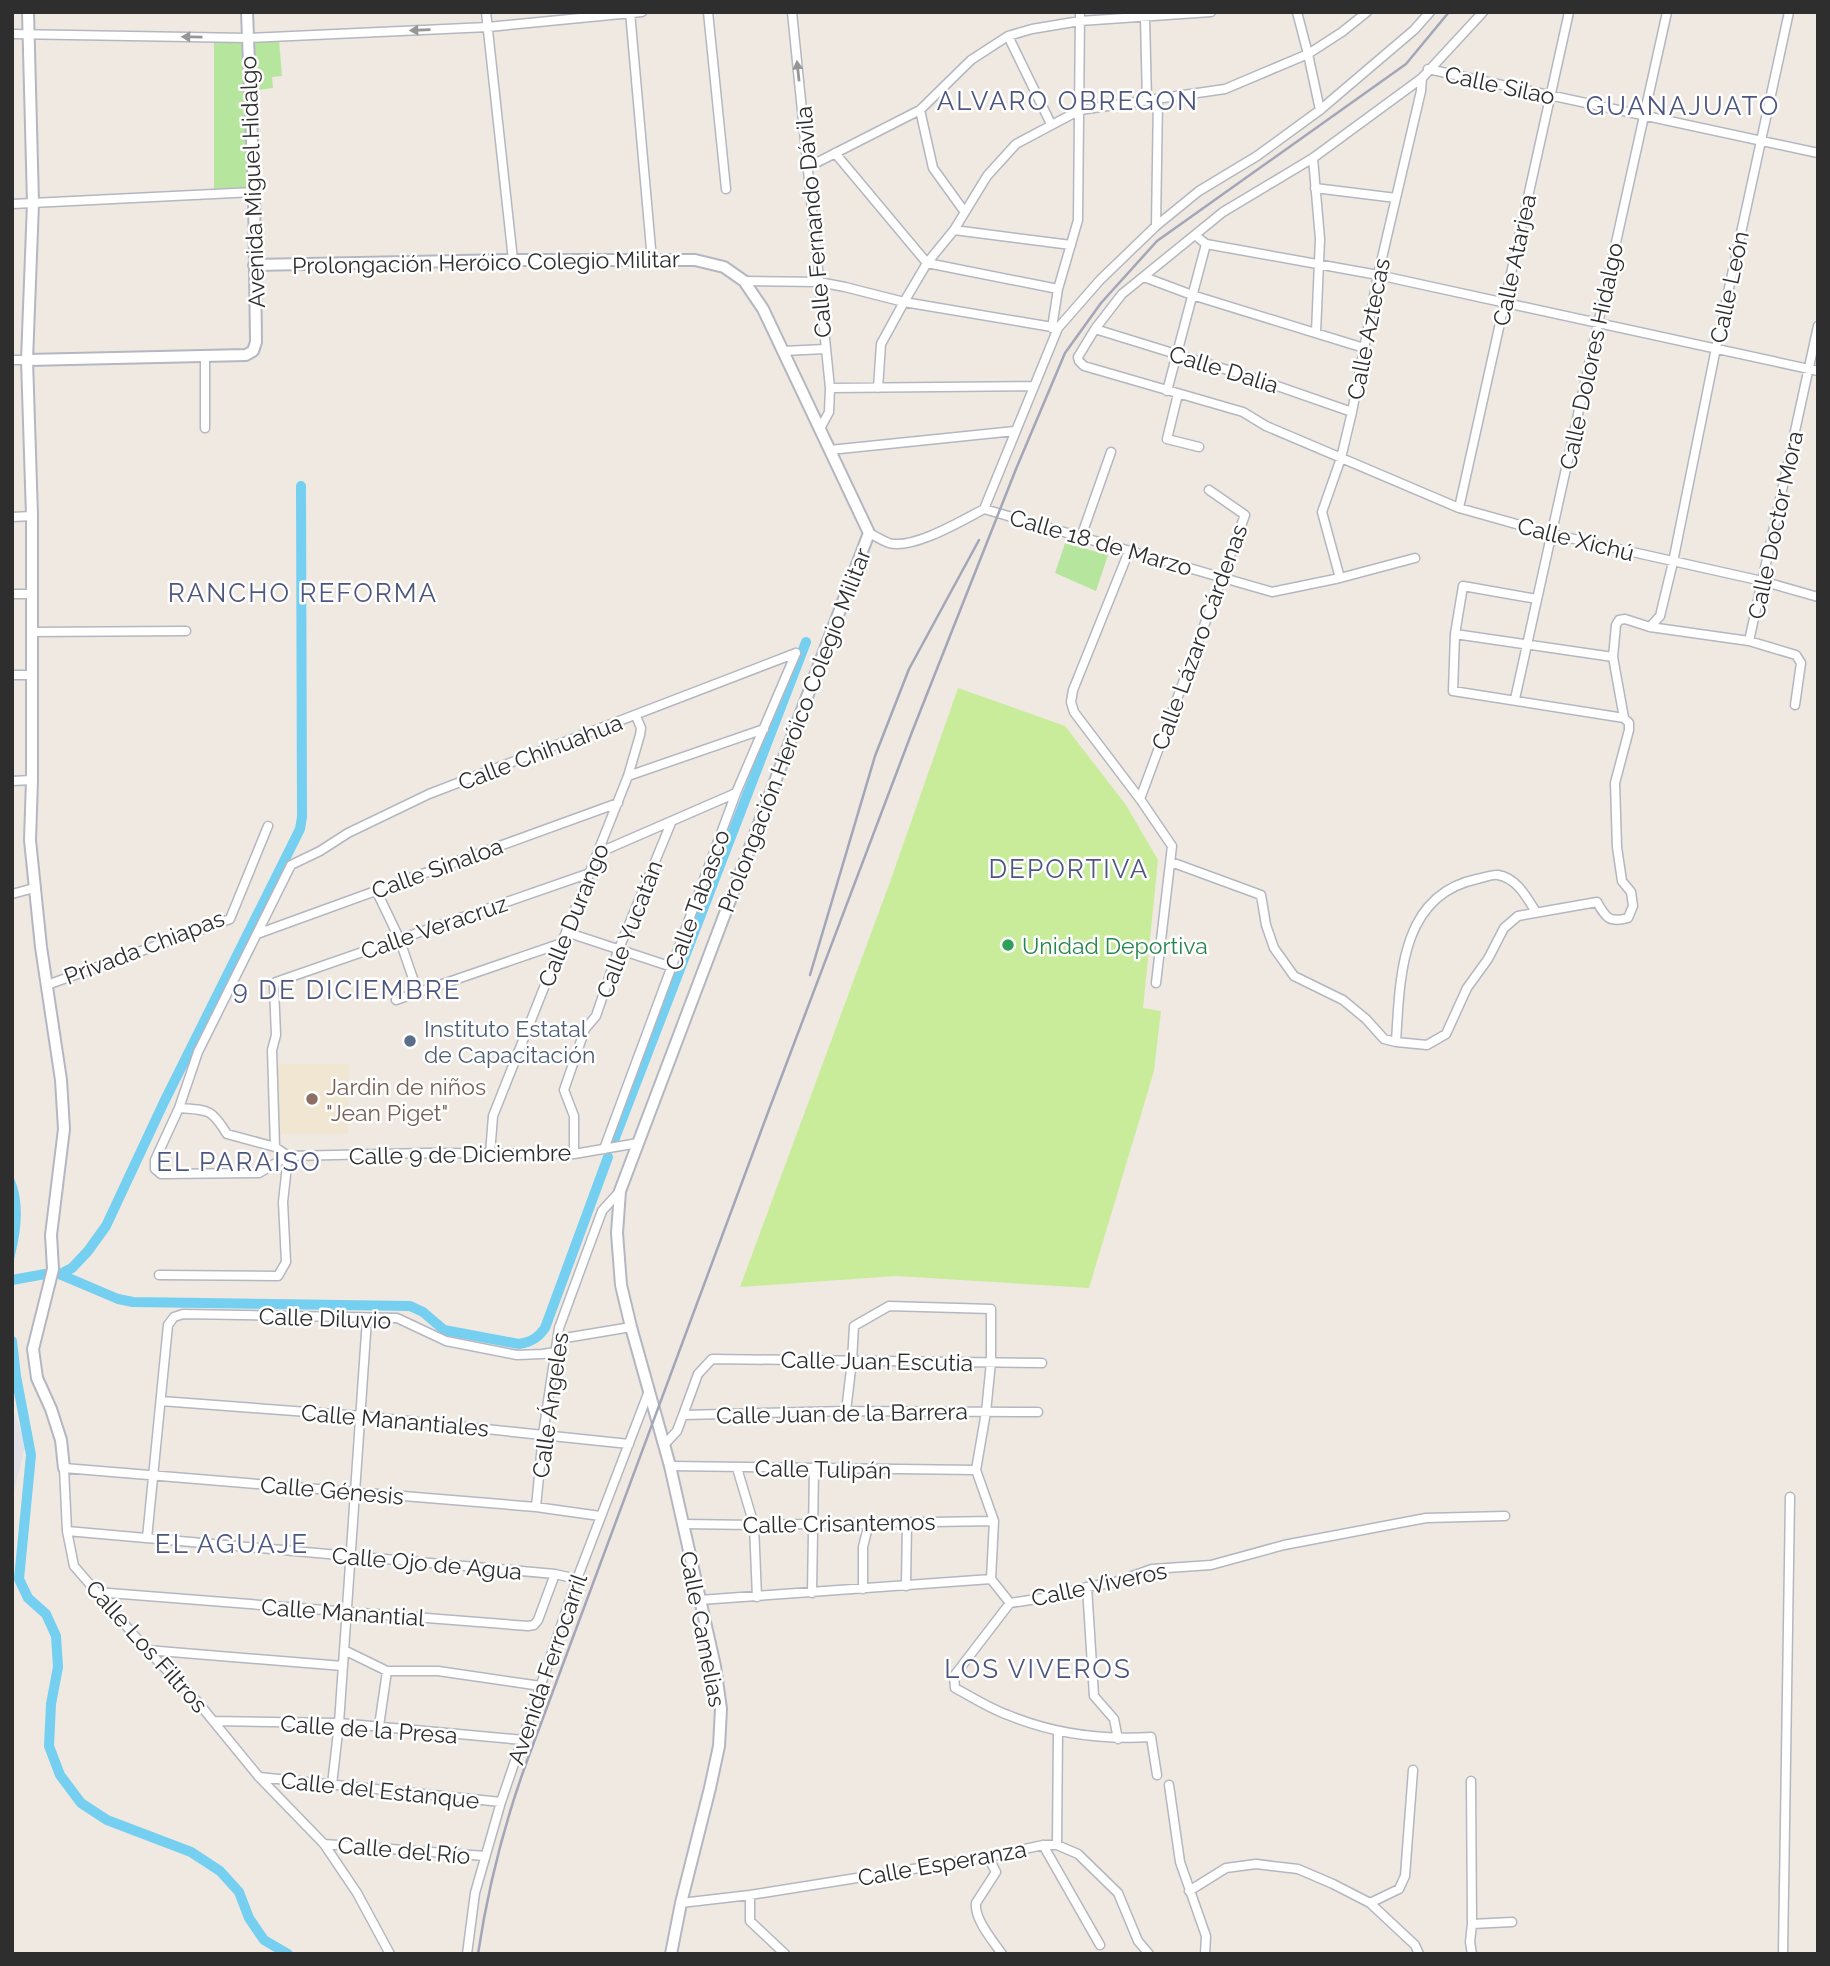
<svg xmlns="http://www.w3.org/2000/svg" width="1830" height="1966" font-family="Raleway,sans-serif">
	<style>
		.industrial { fill: #e3e1e8 }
		.education { fill: #f0e6d1 }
		.green { fill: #b6e59e }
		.pitch { fill: #c9ec9a }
		.water { fill: #75cff0 }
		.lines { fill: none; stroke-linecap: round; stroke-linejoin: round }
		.canal { stroke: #75cff0; stroke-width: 10 }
		.minor-casing { stroke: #b4b7c1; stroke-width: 11 }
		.tertiary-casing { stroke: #b4b7c1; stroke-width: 14 }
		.minor { stroke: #fff; stroke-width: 8 }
		.tertiary { stroke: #fff; stroke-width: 10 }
		.rail { stroke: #a3a6b8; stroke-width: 2.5 }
		.oneway { fill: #969696 }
		.leisure-dot { fill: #2e9e5b; stroke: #fff; stroke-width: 2.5 }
		.service-dot { fill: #5c6f8a; stroke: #fff; stroke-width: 2.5 }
		.education-dot { fill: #8d6e63; stroke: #fff; stroke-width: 2.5 }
		.labels { text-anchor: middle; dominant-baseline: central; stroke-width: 5; stroke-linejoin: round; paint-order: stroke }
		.street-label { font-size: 23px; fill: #2e2e2e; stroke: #fff }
		.leisure-label { font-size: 23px; fill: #27864d; stroke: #fff; text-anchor: start }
		.service-label { font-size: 23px; fill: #4e5e75; stroke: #fff; text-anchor: start }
		.education-label { font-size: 23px; fill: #785e54; stroke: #fff; text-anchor: start }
		.quarter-label { font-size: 26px; letter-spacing: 2px; fill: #4d5680; stroke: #fff }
	</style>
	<rect width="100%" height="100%" fill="#efe9e1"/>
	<!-- industrial -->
	<path class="industrial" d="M12,1408l14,35 -14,57z"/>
	<!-- education -->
	<path class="education" d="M276,1064h73l-1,70h-73z"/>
	<!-- green -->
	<path class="green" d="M244,40l3,147 -33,2v-148z
		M279,40l3,36 -10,1 1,11 -23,3v-50z
		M1065,543l43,12 -12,36 -41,-18z"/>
	<!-- pitch -->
	<path class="pitch" d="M958,688l107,38 61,79 32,55 -15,148 18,3 -7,60 -65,217 -193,-12 -156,11 150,-405z"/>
	<!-- water -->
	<path class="water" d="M12,1174c15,29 8,63 0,93z"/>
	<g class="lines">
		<!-- canal -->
		<path class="canal" d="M613,1143l193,-501
			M59,1274l59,25 15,3 277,4 13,6 21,18 75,14c12,-2 19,-6 26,-16l63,-171
			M60,1274l12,-6 16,-17 18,-25 58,-124 136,-273 2,-12 -1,-331
			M12,1280l33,-6
			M12,1341l4,35 15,79 -12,124 9,19 18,16 10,22 2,31 -7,37 -2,42 11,29 21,28 26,17 84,32 29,19 19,21 10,26 15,22 24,14"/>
		<defs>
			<path id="minor" d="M486,12l27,248
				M630,12l22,248
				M708,12l18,177
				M792,12l38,376 -1,24 -9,17
				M1297,12l11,42 12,56
				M1483,12l-61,66 -109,80 -90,54 -101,82 -27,35 -17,28 1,4 5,5 159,46 23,14 193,82 93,26 210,47 56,16
				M1145,18l2,83
				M12,34l235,4 241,-11 154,-15
				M1008,36l43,88
				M1428,69l390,84
				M920,110l13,58 31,43
				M835,153l92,110 131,26
				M1313,158l7,81 -4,94
				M808,167l112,-57 51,-50 37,-24 24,-7 48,-8 131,-9
				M1315,188l81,10
				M12,204l242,-12
				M1156,226l2,-127
				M954,230l117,15
				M1195,235l11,9 172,31 440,96
				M1144,277l48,18 172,53
				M744,281l75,1 26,5 59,15 154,26
				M1052,328l6,-39 20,-69 2,-208
				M1095,329l165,51 92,32
				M783,351l42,-2
				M12,360h15
				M830,388l203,-2
				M878,388l3,-44 23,-42 23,-39 27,-33 33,-54 29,-32 64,-34 145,-21 83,-35 34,-22 25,-20
				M1167,391l39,-147
				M1178,394l-11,45 32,8
				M205,428v-72
				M830,450l185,-19
				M1459,508l110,-496
				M984,509l74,-181 42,-48 56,-54 43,-35 58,-35 63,-46 94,-80 16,-18
				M12,517l20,-1
				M869,533c6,3 14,8 20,10 24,7 74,-23 95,-34l288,83 68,-14 75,-20
				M1081,537l30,-85
				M1129,551l-56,139 -2,12 3,10 66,87 32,47 -16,137
				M1340,578l-18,-66 19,-54 11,-46 26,-137 43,-184 1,-13
				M12,594h20
				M1537,599l-74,-13 -8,48 -2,57 171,27
				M1650,627l10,-11 13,-54 43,-214 73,-336
				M31,632l155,-1
				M1455,634l158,23
				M1749,641l69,-315
				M12,675h19
				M1515,699l152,-687
				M628,776l136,-47
				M12,781l20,-1
				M1140,799l105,-284 -36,-25
				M598,853l138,-60
				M1171,862l90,33 5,30 8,23 20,28 49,24 23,19 18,20 12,3 31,3 19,-11 21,-46 21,-29 16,-31 14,-12 79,-14c9,16 12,21 31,16l5,-12 -2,-14 -9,-11 -5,-34 -2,-64 14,-53v-7l-5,-5 -11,-61 3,-32 3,-5 6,-1 25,8 99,14 47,14 5,8 -6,42
				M376,890l23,48 19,55
				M12,894l22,-6
				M566,932l106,35
				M257,934l361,-131
				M47,985l183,-66 38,-93
				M396,1000l166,-57
				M1396,1042c4,-64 4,-147 81,-163 6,-1 15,-5 21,-4 19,3 29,23 38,37
				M179,1108c29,2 32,0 48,26l48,13 13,9
				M638,1143l-64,11 -147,-1 -139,3 -29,17 -98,1 -6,-5v-9l24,-52 19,-56 93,-187 29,-14 28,-18 81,-39 367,-141
				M275,1147l-3,-97 4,-15 -2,-48 2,-5 314,-109
				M604,1149l132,-356 60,-140
				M490,1154l3,-38 135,-340 12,-41 1,-7 -5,-12
				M574,1154v-38l-10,-26 21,-61 11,-13 22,-65 53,-128
				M159,1275l119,1 8,-14 -3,-60 5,-46
				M559,1339l72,-12
				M161,1401l200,15 268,28
				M846,1411l6,-50 2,-35 35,-20 102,3v53l-5,50 -10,58 18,51 -3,58
				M683,1415l15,-41 14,-15 330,4
				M664,1445l13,-14 6,-16 163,-4 192,1
				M670,1466l306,4
				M737,1468l17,57 3,72
				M536,1507l7,-73 16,-106 43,-117 18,-20
				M683,1524l71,1 240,-4
				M67,1531l488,43 22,5
				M147,1538l21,-213 6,-8 9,-3 214,4 49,23 71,14 25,-1 13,-2
				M906,1586l1,-63
				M1087,1587l7,109 20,23 4,20
				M863,1589v-42l6,-24
				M96,1592l432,34 6,-1 4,-5 17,-46
				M812,1593l2,-124
				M700,1600l291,-21 19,24 34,-5 43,-11 28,-5 37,-13 59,-4 73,-20 142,-27 79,-2
				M1010,1603l-56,73 1,12c17,9 34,20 53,27 46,19 94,25 143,22l6,38
				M147,1650l196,16
				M344,1650l43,21h51l103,15
				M214,1721l125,2 184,17
				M379,1726l8,-55
				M259,1777l242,25
				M1471,1781l1,143 -2,18 2,12
				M332,1785l7,-62 28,-404
				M1169,1785l11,77 26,74 -1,18
				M324,1844l161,12
				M1043,1845l57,100
				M1057,1845l1,-114
				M988,1857l8,15 -20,31c-2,16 17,38 26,51
				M1189,1891l37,-23 30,-4 42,5 35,15 37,19 45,42 4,9
				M750,1895v26l35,33
				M681,1903l69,-8 238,-38 55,-12h14l21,9 40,39 20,48 11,13
				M1370,1903l29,-14 6,-13 8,-106
				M1472,1924l40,-2
				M390,1954l-33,-61 -33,-49 -65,-67 -63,-77 -49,-50 -73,-84 -7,-35 -3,-63 472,39 64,9
				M467,1954l8,-61 26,-91 76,-223 72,-188
				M1783,1954l7,-457"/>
			<path id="tertiary" d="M28,12l5,191 -6,157 5,156v264l-2,60 11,107 20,133 3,49 -13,106 2,34 -20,80 4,29 14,31 10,31 3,28
				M254,265l259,-5h182l29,7 20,14 19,28 106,224 -249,658 -3,42 4,52 10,42 39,139 45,200 6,43 -2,37 -9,42 -29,115 -10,51
				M27,360l219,-5 7,-4 3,-9 -2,-150 -7,-180"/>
		</defs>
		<!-- minor casing -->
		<use href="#minor" class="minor-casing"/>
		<!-- tertiary casing -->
		<use href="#tertiary" class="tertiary-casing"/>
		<!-- minor -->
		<use href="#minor" class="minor"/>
		<!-- tertiary -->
		<use href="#tertiary" class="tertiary"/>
		<!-- rail -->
		<path class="rail" d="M810,975l65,-219 34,-87 70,-129
			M478,1954c10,-67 26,-130 49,-193l243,-654 142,-375 104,-263 49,-116 36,-50 56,-62 249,-177 43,-52"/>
	</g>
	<!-- one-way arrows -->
	<defs><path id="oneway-solid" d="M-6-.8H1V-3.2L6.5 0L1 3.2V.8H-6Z" transform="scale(1.75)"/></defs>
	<g class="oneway">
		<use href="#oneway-solid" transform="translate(420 30) rotate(178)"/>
		<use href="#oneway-solid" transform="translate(192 37) rotate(-179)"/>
		<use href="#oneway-solid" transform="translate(798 71) rotate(-96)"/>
	</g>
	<!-- markers -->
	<circle class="leisure-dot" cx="1008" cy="945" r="7"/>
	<circle class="service-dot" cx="410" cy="1041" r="7"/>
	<circle class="education-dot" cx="312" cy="1099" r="7"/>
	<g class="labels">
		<!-- street labels -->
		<g class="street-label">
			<text transform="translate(1500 85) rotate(12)">Calle Silao</text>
			<text transform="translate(252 182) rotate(-92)">Avenida Miguel Hidalgo</text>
			<text transform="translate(813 222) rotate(-95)">Calle Fernando Dávila</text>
			<text transform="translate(1514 260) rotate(-78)">Calle Atarjea</text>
			<text transform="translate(486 262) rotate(-1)">Prolongación Heróico Colegio Militar</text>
			<text transform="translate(1729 287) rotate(-78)">Calle León</text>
			<text transform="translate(1368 329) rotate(-79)">Calle Aztecas</text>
			<text transform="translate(1591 356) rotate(-78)">Calle Dolores Hidalgo</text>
			<text transform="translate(1224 369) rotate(17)">Calle Dalia</text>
			<text transform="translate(1775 525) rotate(-78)">Calle Doctor Mora</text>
			<text transform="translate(1576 539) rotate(14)">Calle Xichú</text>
			<text transform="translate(1101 542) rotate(16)">Calle 18 de Marzo</text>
			<text transform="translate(1199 637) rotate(-70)">Calle Lázaro Cárdenas</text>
			<text transform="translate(794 730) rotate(-69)">Prolongación Heróico Colegio Militar</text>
			<text transform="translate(540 752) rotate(-21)">Calle Chihuahua</text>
			<text transform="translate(437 868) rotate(-20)">Calle Sinaloa</text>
			<text transform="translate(697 900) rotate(-70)">Calle Tabasco</text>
			<text transform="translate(573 915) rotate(-68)">Calle Durango</text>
			<text transform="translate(434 927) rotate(-19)">Calle Veracruz</text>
			<text transform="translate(629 929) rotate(-69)">Calle Yucatán</text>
			<text transform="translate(144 947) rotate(-21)">Privada Chiapas</text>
			<text transform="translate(460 1154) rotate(-1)">Calle 9 de Diciembre</text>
			<text transform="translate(325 1318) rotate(2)">Calle Diluvio</text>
			<text transform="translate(877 1361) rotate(1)">Calle Juan Escutia</text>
			<text transform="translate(550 1405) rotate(-82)">Calle Ángeles</text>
			<text transform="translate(842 1413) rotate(-1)">Calle Juan de la Barrera</text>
			<text transform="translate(395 1420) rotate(5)">Calle Manantiales</text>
			<text transform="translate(823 1469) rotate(1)">Calle Tulipán</text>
			<text transform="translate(332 1490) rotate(5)">Calle Génesis</text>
			<text transform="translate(839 1523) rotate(-1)">Calle Crisantemos</text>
			<text transform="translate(427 1563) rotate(5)">Calle Ojo de Agua</text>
			<text transform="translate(1099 1584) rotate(-12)">Calle Viveros</text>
			<text transform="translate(343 1612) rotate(4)">Calle Manantial</text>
			<text transform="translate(703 1629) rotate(79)">Calle Camelias</text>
			<text transform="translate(147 1646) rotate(48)">Calle Los Filtros</text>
			<text transform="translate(547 1669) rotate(-71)">Avenida Ferrocarril</text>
			<text transform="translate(369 1729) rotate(4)">Calle de la Presa</text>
			<text transform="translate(380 1790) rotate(6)">Calle del Estanque</text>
			<text transform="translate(404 1850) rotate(5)">Calle del Río</text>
			<text transform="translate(942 1863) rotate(-10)">Calle Esperanza</text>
		</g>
		<!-- leisure labels -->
		<g class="leisure-label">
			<text x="1022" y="945">Unidad Deportiva</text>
		</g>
		<!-- service labels -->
		<g class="service-label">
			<text x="424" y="1028">Instituto Estatal<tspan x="424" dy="26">de Capacitación</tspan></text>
		</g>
		<!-- education labels -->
		<g class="education-label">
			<text x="326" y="1086">Jardin de niños<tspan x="326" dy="26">"Jean Piget"</tspan></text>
		</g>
		<!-- quarter labels -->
		<g class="quarter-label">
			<text x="1068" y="101">ALVARO OBREGON</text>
			<text x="1683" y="106">GUANAJUATO</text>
			<text x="303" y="593">RANCHO REFORMA</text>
			<text x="1069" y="869">DEPORTIVA</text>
			<text x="347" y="990">9 DE DICIEMBRE</text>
			<text x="239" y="1162">EL PARAISO</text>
			<text x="232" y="1544">EL AGUAJE</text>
			<text x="1038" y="1669">LOS VIVEROS</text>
		</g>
	</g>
	<!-- border -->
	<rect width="1830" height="1966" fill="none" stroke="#2e2e2e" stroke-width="28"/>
</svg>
